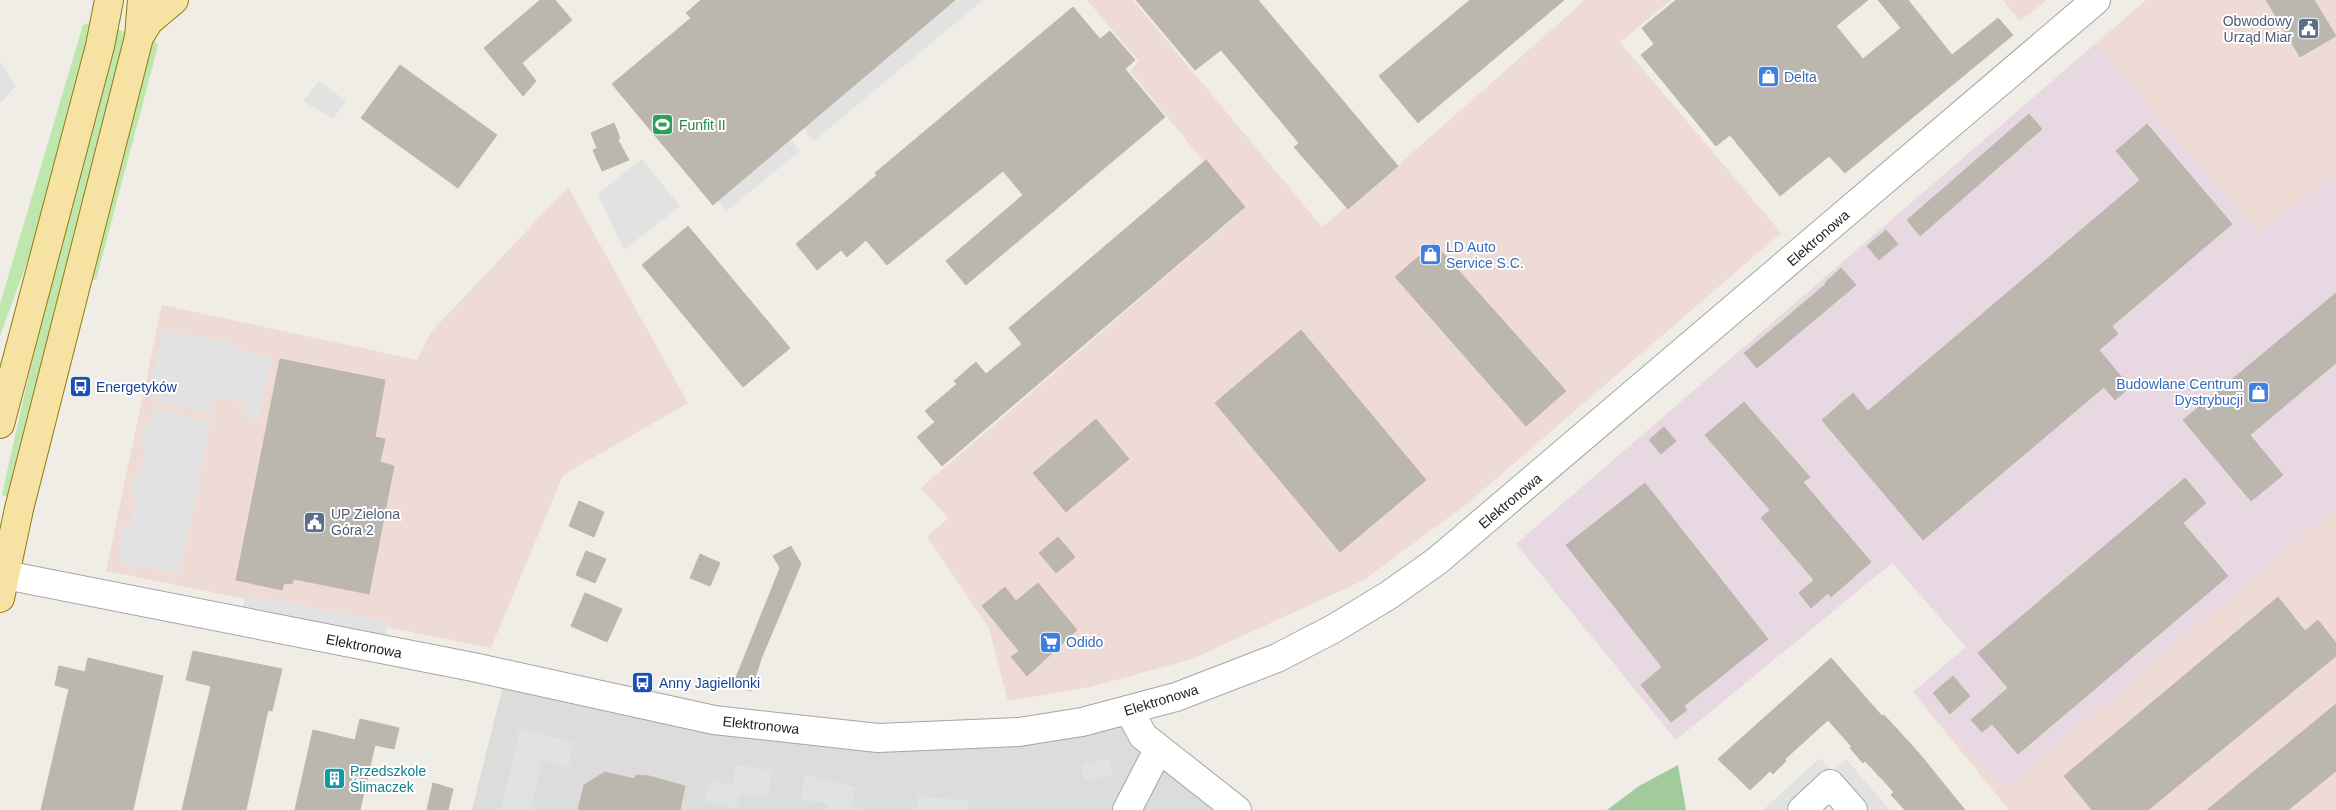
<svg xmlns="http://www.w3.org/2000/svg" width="2336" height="810" font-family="Helvetica,sans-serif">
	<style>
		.residential { fill: #dcdcdb }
		.commercial { fill: #eedbd5 }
		.industrial { fill: #e7d8e1 }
		.grass { fill: #bfe6ae }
		.forest { fill: #a1cb9d }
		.parking { fill: #e2e2e2 }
		.building { fill: #bbb6ae; stroke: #bfb7a8 }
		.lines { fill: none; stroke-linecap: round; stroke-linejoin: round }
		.minor-casing { stroke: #a5a5a5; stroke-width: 30 }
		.major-casing { stroke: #8f7d0a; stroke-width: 30 }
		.minor { stroke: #fff; stroke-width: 28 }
		.major { stroke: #f6e2a3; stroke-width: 28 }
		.labels { text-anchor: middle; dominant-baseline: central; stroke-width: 4; stroke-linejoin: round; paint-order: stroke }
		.service-label { font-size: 14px; fill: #4e5e75; stroke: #fff; text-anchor: end }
		.shop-label { font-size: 14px; fill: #366cbe; stroke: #fff; text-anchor: start }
		.leisure-label { font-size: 14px; fill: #27864d; stroke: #fff; text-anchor: start }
		.street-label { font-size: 14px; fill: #1e1e1e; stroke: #fff }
		.transit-label { font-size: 14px; fill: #164399; stroke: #fff; text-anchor: start }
		.culture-label { font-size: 14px; fill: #0d838f; stroke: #fff; text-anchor: start }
	</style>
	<rect width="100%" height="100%" fill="#efede5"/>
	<!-- residential -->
	<path class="residential" d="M505,677l262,59 351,-22 118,96h-764z"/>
	<!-- commercial -->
	<path class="commercial" d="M1087,0h46l189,227 72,-58 191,-169h86l-51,42 161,191 -313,270 -104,77 -172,79 -102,28 -82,14 -19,-73 -62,-91 21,-19 -27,-30 322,-278 -113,-139 9,-10z
		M2003,0h44l-27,21z
		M2146,0h190v171l-77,63 -164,-190z
		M568,187l120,216 -125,72 -72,173 -385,-77 56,-266 255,55 14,-28z
		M2336,508v302h-327l-96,-118 92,97z"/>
	<!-- industrial -->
	<path class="industrial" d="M2095,44l164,190 77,-63v337l-331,281 -92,-97 53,-45 -74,-84 -216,177 -160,-196z"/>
	<!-- grass -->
	<path class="grass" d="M88,23l3,3 -4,19 -51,193 -36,98v-32l83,-279z
		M114,28l12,5 -116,464 -8,-2c34,-156 72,-312 112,-467z
		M152,38l6,7 -4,16 -58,219 -10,-2z"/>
	<!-- forest -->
	<path class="forest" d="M1678,765l8,45h-79l32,-24z"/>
	<!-- parking -->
	<path class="parking" d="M955,0h28l-169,141 -11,-14z
		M0,61l16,25 -16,17z
		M319,81l27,20 -13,18 -30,-18z
		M791,140l9,11 -74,60 -8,-10z
		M642,159l38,47 -56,44 -26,-56z
		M163,330l66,13 6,6 37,9 -14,63 -12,-3 1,-15 -31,-6 -5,16 -55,-12 2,-11 -6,-8z
		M153,408l58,14 -31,152 -58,-11 -3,-17 4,-20 7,-2 6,-25 -6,-5 5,-20 5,-2 6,-23 -6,-7 5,-18 5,-1z
		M246,595l143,27 -7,27 -143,-28z
		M520,728l54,15 -6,25 -26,-8 -12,50h-29z
		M1820,758l12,13 -43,39h-26z
		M1109,759l5,16 -29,5 -4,-15z
		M1846,759l44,51h-22l-35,-40z
		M736,765l36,5 -3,27 -27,-3 -7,14 -30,-7 6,-21 21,5z
		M805,775l50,12 -4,19 7,1 -1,3h-30l1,-7 -27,-3z
		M918,796l50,5v9h-51z"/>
	<!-- building -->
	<path class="building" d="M540,0h15l17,20 -50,43 14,18 -13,15 -39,-48z
		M701,0h254l-242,205 -101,-121 79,-66 -5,-5z
		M1136,0h122l140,166 -50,43 -54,-62 5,-4 -78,-93 -26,20z
		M1470,0h94l-146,123 -39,-47z
		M1676,0h192l-32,26 27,33 38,-31 -23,-28h30l44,55 46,-37 15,17 -168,138 -16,-17 -49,40 -50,-61 -14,11 -75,-91 13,-11 -12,-16z
		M2266,0h48l22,36 -36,21z
		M1073,7l27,32 10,-8 25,29 -10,9 40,48 -199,168 -20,-24 77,-66 -20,-24 -116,94 -21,-25 -19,17 -6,-7 -24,20 -21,-26 81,-69 -2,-2z
		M400,65l97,70 -39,53 -97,-70z
		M2029,114l13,15 -122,107 -13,-16z
		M614,123l6,15 -2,2 11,20 -27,11 -9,-21 4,-2 -6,-15z
		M2147,124l85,100 -120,102 6,8 -19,16 31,37 -15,13 -11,-13 -181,153 -101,-120 31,-27 15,18 272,-231 -24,-29z
		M1206,160l39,47 -303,259 -25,-29 18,-15 -10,-11 32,-27 -3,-3 22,-19 10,12 36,-30 -13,-16z
		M688,226l102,122 -47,39 -101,-122z
		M1886,230l12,14 -19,16 -12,-14z
		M1434,243l132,148 -40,35 -131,-149z
		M1841,268l15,17 -99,83 -13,-15 82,-69 -1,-1z
		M2336,293v70l-86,72 33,40 -32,26 -68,-81z
		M1301,330l125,150 -86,72 -125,-149z
		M280,359l105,21 -10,57 10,2 -5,23 14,4 -25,128 -75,-15 -2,5 -8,-1 -2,7 -46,-10z
		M1744,402l66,75 -7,5 68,80 -40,35 -3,-4 -17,15 -12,-15 15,-13 -53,-62 9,-8 -65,-75z
		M1096,419l33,40 -63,53 -33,-39z
		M1664,427l12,14 -15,13 -12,-14z
		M2185,478l21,25 -23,20 45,53 -210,178 -26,-30 -10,8 -11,-12 37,-32 -30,-35z
		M1645,483l123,156 -84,67 3,4 -16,12 -30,-37 21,-18 -96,-122z
		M579,501l25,11 -10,25 -25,-11z
		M1058,537l17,20 -19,16 -17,-20z
		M791,546l10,18 -40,95 -10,32 -18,-6 47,-117 -7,-12z
		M586,551l20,8 -11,24 -19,-8z
		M700,554l20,9 -10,23 -20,-8z
		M1038,583l39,47 -50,46 -16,-19 8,-6 -37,-45 23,-19 11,14z
		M585,593l37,16 -15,33 -36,-16z
		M2278,597l27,34 13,-11 18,23v13l-188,154h-56l-28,-34z
		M193,651l89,18 -10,42 -4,-1 -22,100h-64l29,-124 -25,-6z
		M88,658l75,18 -30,134h-92l28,-121 -14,-4 4,-19 26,6z
		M1831,658l51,58 2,-1 34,37 47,58h-60l-14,-15 3,-3 -29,-31 -2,2 -13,-15 2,-1 -24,-27 -43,39 1,2 -13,13 -3,-3 -20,19 -32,-31z
		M1953,676l17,20 -20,18 -17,-21z
		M2336,704v67l-48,39h-81z
		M360,719l39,9 -5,21 -19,-4 -15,65h-65l18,-80 42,10z
		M605,772l30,7 1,-4 13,1 36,10 -5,24h-102l6,-25z
		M433,783l20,6 -5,21h-21z"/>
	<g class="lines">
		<defs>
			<path id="minor" d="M0,574l473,93 241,53 164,18 141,-6 63,-10 94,-25 101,-39 56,-29 56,-34 48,-34 659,-561
				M1129,710l14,26 94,74
				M1127,810l31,-60
				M1802,810l28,-26 23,26"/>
			<path id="major" d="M139,37l10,-16 25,-21
				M0,424l100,-378 9,-46
				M0,598l19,-89 120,-472 3,-37"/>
		</defs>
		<!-- minor casing -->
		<use href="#minor" class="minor-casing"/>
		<!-- major casing -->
		<use href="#major" class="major-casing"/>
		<!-- minor -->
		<use href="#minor" class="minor"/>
		<!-- major -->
		<use href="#major" class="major"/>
	</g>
	<!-- icons -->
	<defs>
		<symbol id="civic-square" viewBox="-11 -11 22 22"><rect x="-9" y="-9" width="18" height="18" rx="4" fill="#5c6f8a" stroke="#fff"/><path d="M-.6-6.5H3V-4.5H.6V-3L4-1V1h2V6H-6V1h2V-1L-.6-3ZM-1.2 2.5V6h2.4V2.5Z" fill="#fff"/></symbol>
		<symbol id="shop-square" viewBox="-11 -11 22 22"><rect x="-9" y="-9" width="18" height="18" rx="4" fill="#3f7fe0" stroke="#fff"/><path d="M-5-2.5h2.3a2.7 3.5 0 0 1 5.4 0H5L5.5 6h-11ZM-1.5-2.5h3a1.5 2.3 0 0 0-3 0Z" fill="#fff"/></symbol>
		<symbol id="stadium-square" viewBox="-11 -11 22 22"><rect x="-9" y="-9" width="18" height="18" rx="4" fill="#2e9e5b" stroke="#fff"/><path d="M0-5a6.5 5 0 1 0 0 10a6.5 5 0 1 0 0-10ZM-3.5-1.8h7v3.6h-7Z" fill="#fff"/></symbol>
		<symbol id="bus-square" viewBox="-11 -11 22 22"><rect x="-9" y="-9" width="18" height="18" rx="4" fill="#1a4fb4" stroke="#fff"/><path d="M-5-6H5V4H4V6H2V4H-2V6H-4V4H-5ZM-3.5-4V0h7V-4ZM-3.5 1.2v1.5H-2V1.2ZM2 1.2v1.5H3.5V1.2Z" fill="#fff"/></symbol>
		<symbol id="supermarket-square" viewBox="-11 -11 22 22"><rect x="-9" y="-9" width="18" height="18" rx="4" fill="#3f7fe0" stroke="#fff"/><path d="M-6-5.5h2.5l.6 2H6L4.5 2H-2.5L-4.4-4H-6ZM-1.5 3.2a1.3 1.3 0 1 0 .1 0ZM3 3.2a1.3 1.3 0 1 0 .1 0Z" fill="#fff"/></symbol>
		<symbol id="building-square" viewBox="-11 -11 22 22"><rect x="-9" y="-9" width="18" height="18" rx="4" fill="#0f9aa8" stroke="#fff"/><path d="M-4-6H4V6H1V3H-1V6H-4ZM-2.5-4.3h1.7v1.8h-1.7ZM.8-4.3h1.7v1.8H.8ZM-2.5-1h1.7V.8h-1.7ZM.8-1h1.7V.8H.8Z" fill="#fff"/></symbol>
	</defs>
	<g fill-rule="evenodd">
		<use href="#civic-square" x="2296" y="16" width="25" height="25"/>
		<use href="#shop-square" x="1756" y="64" width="25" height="25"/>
		<use href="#stadium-square" x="650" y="112" width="25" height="25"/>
		<use href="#shop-square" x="1418" y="242" width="25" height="25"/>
		<use href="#bus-square" x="68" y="374" width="25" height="25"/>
		<use href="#shop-square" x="2246" y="380" width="25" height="25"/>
		<use href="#civic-square" x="302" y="510" width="25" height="25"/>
		<use href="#supermarket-square" x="1038" y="630" width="25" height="25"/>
		<use href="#bus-square" x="630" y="670" width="25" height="25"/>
		<use href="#building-square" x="322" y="766" width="25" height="25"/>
	</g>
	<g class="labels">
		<!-- service labels -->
		<g class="service-label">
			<text x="2292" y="21">Obwodowy<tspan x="2292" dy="16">Urząd Miar</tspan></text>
			<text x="331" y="514" text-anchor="start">UP Zielona<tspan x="331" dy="16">Góra 2</tspan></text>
		</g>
		<!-- shop labels -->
		<g class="shop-label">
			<text x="1784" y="77">Delta</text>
			<text x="1446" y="247">LD Auto<tspan x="1446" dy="16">Service S.C.</tspan></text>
			<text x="2243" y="384" text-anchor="end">Budowlane Centrum<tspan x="2243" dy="16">Dystrybucji</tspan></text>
			<text x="1066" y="642">Odido</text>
		</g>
		<!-- leisure labels -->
		<g class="leisure-label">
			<text x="679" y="125">Funfit II</text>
		</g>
		<!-- street labels -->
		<g class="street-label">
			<text transform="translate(1818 238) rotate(-41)">Elektronowa</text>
			<text transform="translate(1510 501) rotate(-40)">Elektronowa</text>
			<text transform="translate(364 646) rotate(11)">Elektronowa</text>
			<text transform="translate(1161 700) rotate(-17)">Elektronowa</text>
			<text transform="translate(761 725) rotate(6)">Elektronowa</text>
		</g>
		<!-- transit labels -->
		<g class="transit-label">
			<text x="96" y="387">Energetyków</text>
			<text x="659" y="683">Anny Jagiellonki</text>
		</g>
		<!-- culture labels -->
		<g class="culture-label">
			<text x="350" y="771">Przedszkole<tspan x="350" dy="16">Ślimaczek</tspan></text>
		</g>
	</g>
</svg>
